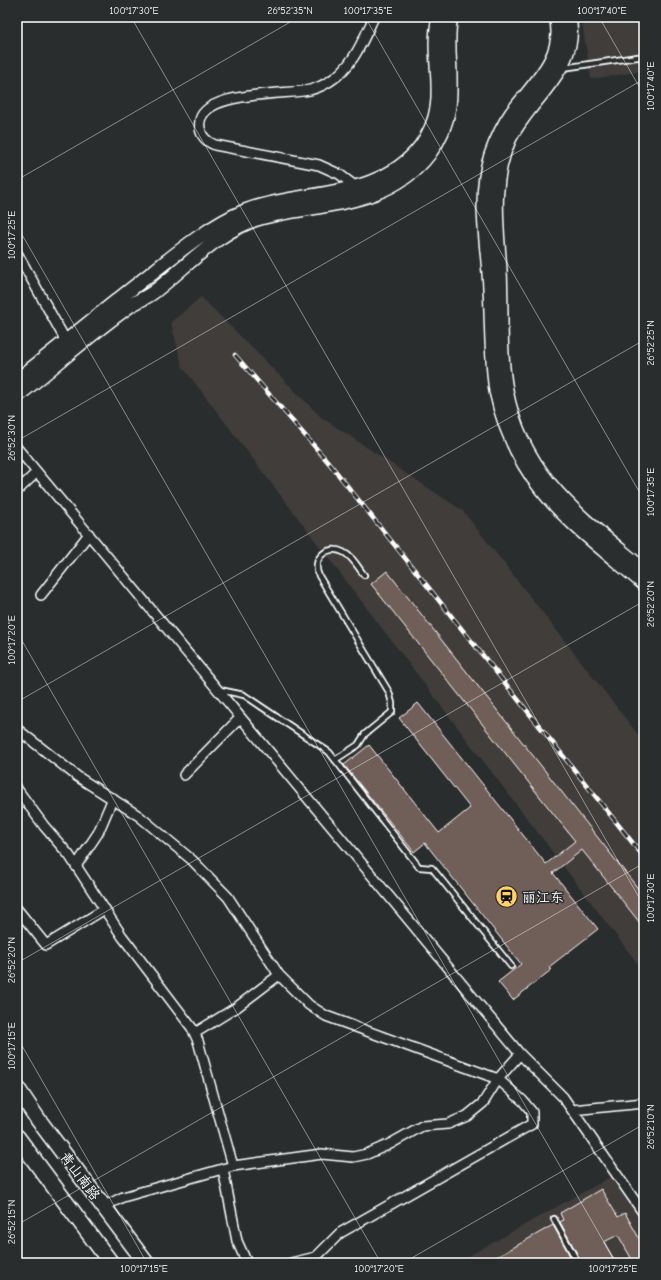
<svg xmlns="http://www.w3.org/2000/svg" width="661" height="1280" font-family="'Comic Neue','LXGW WenKai TC',sans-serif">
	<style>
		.built { fill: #3f3c3b }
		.building { fill: #6f5e58; stroke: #fff }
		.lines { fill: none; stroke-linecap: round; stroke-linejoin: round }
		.lane-casing { stroke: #fff; stroke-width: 8 }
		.street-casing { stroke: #fff; stroke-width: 12 }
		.secondary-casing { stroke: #fff; stroke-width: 16 }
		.primary-casing { stroke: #fff; stroke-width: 18 }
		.lane { stroke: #2a2d2e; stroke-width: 4.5 }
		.street { stroke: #2a2d2e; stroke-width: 9 }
		.secondary { stroke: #2a2d2e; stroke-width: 13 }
		.primary { stroke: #2a2d2e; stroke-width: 15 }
		.rail-casing { stroke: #fff; stroke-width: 4.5 }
		.rail { stroke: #2a2d2e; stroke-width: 3; stroke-dasharray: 9; stroke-linecap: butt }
		.ticks { fill: none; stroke: #fff; stroke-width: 1; stroke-opacity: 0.45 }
		.labels { text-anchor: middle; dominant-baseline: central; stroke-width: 3; stroke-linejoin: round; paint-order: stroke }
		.poi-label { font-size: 14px; fill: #fff; stroke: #2a2d2e; text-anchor: start }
		.street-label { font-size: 14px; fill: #fff; stroke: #2a2d2e }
		.neatline { fill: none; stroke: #fff; stroke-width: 1.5 }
		.ticks-label { font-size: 10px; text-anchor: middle; fill: #fff }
	</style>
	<rect width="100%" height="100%" fill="#2a2d2e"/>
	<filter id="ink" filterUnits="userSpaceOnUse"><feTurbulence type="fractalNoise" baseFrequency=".025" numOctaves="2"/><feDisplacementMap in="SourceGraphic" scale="8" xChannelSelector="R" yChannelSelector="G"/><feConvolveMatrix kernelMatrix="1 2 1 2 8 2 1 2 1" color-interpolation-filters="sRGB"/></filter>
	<g filter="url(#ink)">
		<!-- built -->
		<path class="built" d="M581,17h63v54l-53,8z
			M201,297l120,120 142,94 181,231v230l-462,-606 -11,-44z
			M614,1175l30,50v38h-188z"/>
		<!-- building -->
		<path class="building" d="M387,571l257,325v32l-62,-78 -29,23 45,56 -49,38 2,3 -38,30 -15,-18 23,-18 -96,-121 -11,9 -70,-87 25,-20 70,88 31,-25 -71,-90 19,-15 128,161 29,-23 -204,-257z
			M601,1189l17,28 7,-4 19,34v16h-10l-16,-28 -14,7 12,21h-34l-22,-41 3,-2 -3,-7z
			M553,1225l21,38h-88z"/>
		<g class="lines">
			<defs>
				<path id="lane" d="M563,68l81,-12
					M220,690l24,5 85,57 90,115 13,1 79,98
					M335,760l23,-15 7,-11 27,-22v-9l-3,-11 -70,-116c-8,-16 7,-32 24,-24 9,4 15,15 21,23
					M554,1219l24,44"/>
				<path id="street" d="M355,186l-16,-12 -20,-9 -104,-20c-8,-3 -14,-9 -15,-17 -7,-38 87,-33 110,-38 7,-2 14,-5 20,-9 23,-14 33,-41 44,-64
					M17,253l49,88
					M17,448l503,606 43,43 81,117
					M17,491l20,-19
					M41,595l48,-61
					M17,729l61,48 61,39 53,44 36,37 51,78 30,30 17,11 172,63 22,-25
					M184,775l56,-57
					M17,789l27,37 25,29 53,81 70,92 6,13 35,125
					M76,866l22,-33 15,-35
					M17,909l29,36 59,-36
					M195,1033l42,-26 42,-32
					M572,1110l72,-7
					M223,1169l14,72 10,22
					M103,1207l20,-10 110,-31 89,-12 31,3 14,-3 23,-10 32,-18 26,-2 19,-8 16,-13 15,-24 25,22 9,11v12l-192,109 -24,24 -25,6"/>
				<path id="secondary" d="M556,17c11,40 -24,68 -45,97 -9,13 -15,27 -20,41 -14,42 -3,90 -1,133 2,34 1,69 6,103 21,97 78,133 148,193
					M569,17c11,52 -40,81 -60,123 -19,41 -12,87 -9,130 2,39 -1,81 6,120 16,87 75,127 138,180
					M17,380c41,-32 81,-65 122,-97 32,-25 69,-57 106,-72 58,-22 133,-10 175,-64 34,-45 8,-83 19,-130
					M17,396c38,-30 74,-63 114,-91 8,-5 17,-8 24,-14 35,-27 65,-63 109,-74 57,-14 126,-11 165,-63 25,-33 22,-63 20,-102 0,-12 -1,-23 2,-35"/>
				<path id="primary" d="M17,1088l20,30 109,145
					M17,1137l94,126"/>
			</defs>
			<!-- lane casing -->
			<use href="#lane" class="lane-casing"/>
			<!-- street casing -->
			<use href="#street" class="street-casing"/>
			<!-- secondary casing -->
			<use href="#secondary" class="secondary-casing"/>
			<!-- primary casing -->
			<use href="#primary" class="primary-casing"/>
			<!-- lane -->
			<use href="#lane" class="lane"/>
			<!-- street -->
			<use href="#street" class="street"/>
			<!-- secondary -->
			<use href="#secondary" class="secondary"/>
			<!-- primary -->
			<use href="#primary" class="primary"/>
			<defs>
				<path id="rail" d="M235,355l94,108 315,394"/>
			</defs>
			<!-- rail casing -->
			<use href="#rail" class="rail-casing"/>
			<!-- rail -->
			<use href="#rail" class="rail"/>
		</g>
	</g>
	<!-- ticks -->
	<path class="ticks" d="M131,17l513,889M365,17l279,483M599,17l45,78M17,180l282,-163M17,226l599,1037M17,441l627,-362M17,632l364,631M17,702l627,-362M17,963l627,-362M17,1037l130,226M17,1225l627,-362M403,1263l241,-139"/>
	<!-- icons -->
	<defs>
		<symbol id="station-disc" viewBox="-11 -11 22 22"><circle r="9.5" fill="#ffd166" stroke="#2a2d2e"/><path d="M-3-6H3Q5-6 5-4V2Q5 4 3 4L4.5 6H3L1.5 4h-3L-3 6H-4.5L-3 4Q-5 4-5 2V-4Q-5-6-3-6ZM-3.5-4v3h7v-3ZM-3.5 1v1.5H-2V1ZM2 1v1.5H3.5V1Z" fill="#111"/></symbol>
	</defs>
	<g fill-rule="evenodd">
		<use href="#station-disc" x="494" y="884" width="25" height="25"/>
	</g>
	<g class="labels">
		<!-- poi labels -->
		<g class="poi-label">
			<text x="522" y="897">丽江东</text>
		</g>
		<!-- street labels -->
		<g class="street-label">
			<text transform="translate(80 1176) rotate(53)">青山南路</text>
		</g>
	</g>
	<!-- margin -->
	<rect width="661" height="1280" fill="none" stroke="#2a2d2e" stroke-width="44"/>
	<rect x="22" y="22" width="617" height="1236" class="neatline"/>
	<g class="ticks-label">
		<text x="134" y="14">100°17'30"E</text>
		<text x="290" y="14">26°52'35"N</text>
		<text x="368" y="14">100°17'35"E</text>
		<text x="602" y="14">100°17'40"E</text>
		<text transform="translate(650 86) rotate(-90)" y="4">100°17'40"E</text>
		<text transform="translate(11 235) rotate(-90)" y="4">100°17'25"E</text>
		<text transform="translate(650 343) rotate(-90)" y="4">26°52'25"N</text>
		<text transform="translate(11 438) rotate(-90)" y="4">26°52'30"N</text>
		<text transform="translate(650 492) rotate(-90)" y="4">100°17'35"E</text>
		<text transform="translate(650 604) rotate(-90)" y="4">26°52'20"N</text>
		<text transform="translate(11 640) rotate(-90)" y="4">100°17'20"E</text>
		<text transform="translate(650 898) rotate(-90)" y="4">100°17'30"E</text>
		<text transform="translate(11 960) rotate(-90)" y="4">26°52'20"N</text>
		<text transform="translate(11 1046) rotate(-90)" y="4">100°17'15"E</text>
		<text transform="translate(650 1127) rotate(-90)" y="4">26°52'10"N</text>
		<text transform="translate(11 1222) rotate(-90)" y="4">26°52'15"N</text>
		<text x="144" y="1272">100°17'15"E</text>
		<text x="379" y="1272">100°17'20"E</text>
		<text x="613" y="1272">100°17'25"E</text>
	</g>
</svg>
